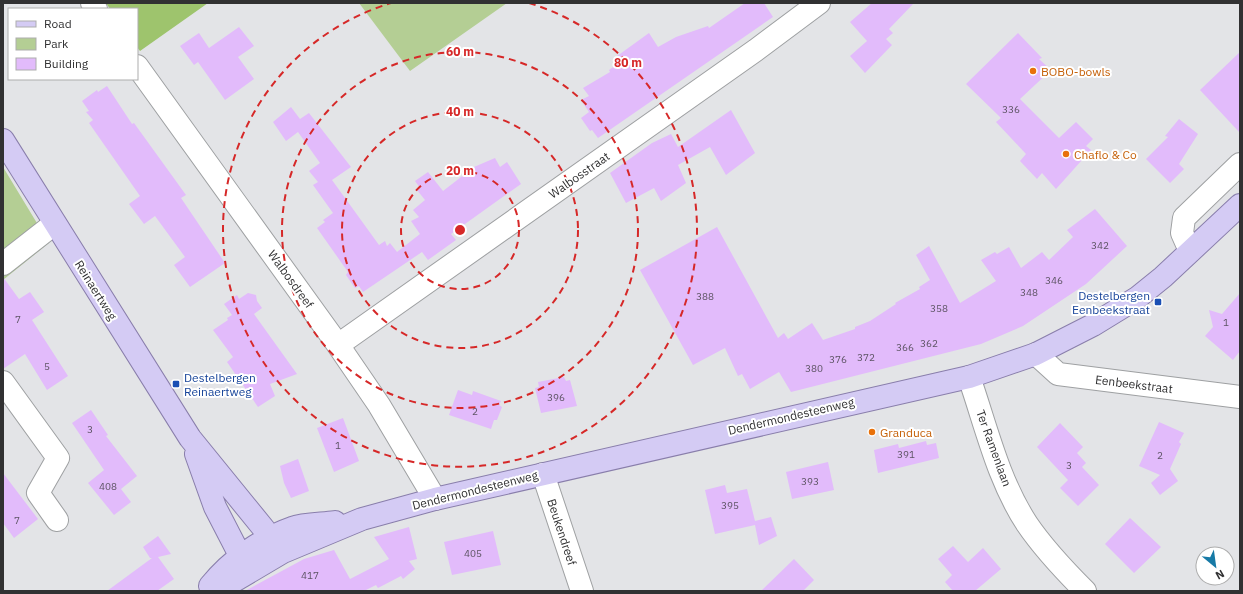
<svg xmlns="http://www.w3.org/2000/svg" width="1243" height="594" font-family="'IBM Plex Sans',sans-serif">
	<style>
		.green { fill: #b4ce94 }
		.forest { fill: #9ec46d }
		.building { fill: #e2bbfb }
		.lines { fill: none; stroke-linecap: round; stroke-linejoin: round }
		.minor-casing { stroke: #9ea0a2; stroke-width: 24 }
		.major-casing { stroke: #897eab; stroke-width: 24 }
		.minor { stroke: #fff; stroke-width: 22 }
		.major { stroke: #d4cbf4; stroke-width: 22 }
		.ring { fill: none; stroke: #d62828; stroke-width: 2; stroke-dasharray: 7 5 }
		.food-dot { fill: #e8710a; stroke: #fff; stroke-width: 1.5 }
		.transit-dot { fill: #1a4fb4; stroke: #fff; stroke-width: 1.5 }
		.labels { text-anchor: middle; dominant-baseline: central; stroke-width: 4; stroke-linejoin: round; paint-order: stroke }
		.number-label { font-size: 10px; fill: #5d5464 }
		.food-label { font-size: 12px; fill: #c56008; stroke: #fff; text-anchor: start }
		.street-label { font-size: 12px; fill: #313132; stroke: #fff }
		.transit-label { font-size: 12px; fill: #164399; stroke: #fff; text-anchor: end }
		.centre { fill: #d62828; stroke: #fff; stroke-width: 2 }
		.ring-label { font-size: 12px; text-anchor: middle; font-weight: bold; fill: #d62828; stroke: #fff; stroke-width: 4; stroke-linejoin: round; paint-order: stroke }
	</style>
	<rect width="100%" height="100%" fill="#e3e4e7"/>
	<!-- green -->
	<path class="green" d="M359,3h148l-97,68z
		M3,167l46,76 -46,37z"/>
	<!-- forest -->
	<path class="forest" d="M106,3h102l-68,48 -3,-4v-38h-27z"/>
	<!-- building -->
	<path class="building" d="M745,3h19l9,14 -175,121 -6,-8 -2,1 -9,-13 8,-6 -8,-12 8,-4 -6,-8 27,-16 -1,-2 7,-5 -3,-6 36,-26 9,14 18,-10 32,-11 1,2z
		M872,3h42l-25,26 4,4 -7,6 6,6 -27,28 -15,-17 17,-15 -17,-19z
		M239,27l15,19 -16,11 16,22 -29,21 -27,-38 -4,3 -14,-19 19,-13 10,15z
		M1018,33l24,25 -3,1 12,11 -31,29 39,39 17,-16 17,17 -7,7 5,4 -35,39 -14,-16 -5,6 -17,-18 6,-7 -30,-32 5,-4 -35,-34z
		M1240,52v81l-40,-43z
		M107,86l25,38 2,-1 52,72 -5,3 44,65 -35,24 -16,-22 11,-8 -30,-41 -11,8 -15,-20 11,-8 -51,-73 4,-3 -7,-8 3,-1 -7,-10 15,-11 1,2z
		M291,107l9,12 9,-6 42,54 -19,13 47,65 6,-4 2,5 3,-3 7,9 23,-18 -9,-13 8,-4 -6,-7 12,-10 -8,-10 3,-2 -5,-7 13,-9 15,19 31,-24 21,-9 5,9 7,-5 14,22 -70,50 5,6 -28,20 -6,-8 -59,40 -4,-6 -4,2 -9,-13 2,-3 -31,-44 8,-6 -2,-2 10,-7 -20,-28 5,-3 -9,-11 11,-8 -22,-31 -12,9 -13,-19z
		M731,110l24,43 -29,22 -16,-28 -32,18 8,18 -25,18 -7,-13 -28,15 -16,-30 42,-30 19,-9 7,13z
		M1179,119l19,15 -19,30 5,5 -14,14 -24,-24 22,-22 -3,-1z
		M1095,209l32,37 -41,38 -63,42 -42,18 -190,48 -12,-20 -29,17 -8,-15 -4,2 -13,-28 -32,17 -53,-95 77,-43 61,111 6,-5 4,6 24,-16 11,17 32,-11v-2l15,-6 26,-17 -1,-1 25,-14 -1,-2 11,-7 -14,-25 13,-9 31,57 36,-22 -15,-21 14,-8 2,2 12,-7 12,21 21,-16 7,8 24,-23 -6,-7z
		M3,277l16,22 11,-7 14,20 -12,8 36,56 -21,14 -22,-36 -22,15z
		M248,293l8,2 1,6 5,7 -8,6 43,60 -27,10 5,12 -17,11 -31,-45 6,-5 -20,-27 15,-10 -1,-2 5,-3 -8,-11 13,-9 2,4z
		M1240,293v58l-7,9 -28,-24 8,-9 -4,-17 13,4z
		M564,377l2,4 4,-1 7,26 -36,7 -6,-25 4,-1 -1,-5z
		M458,390l14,5 1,-4 28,10 -2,4 3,2 -5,13h-3l-3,9 -42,-14z
		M91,410l17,25 -2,1 31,40 -16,13 10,13 -17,13 -26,-32 16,-13 -32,-47z
		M343,418l16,43 -25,11 -17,-44z
		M1159,422l25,11 -5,9 2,2 -11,25 8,12 -18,14 -9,-12 9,-8 -21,-9z
		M1060,423l23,24 -6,6 9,10 -4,4 17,18 -21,21 -18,-18 8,-8 -31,-33z
		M926,441l1,4 9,-2 3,15 -61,15 -4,-23 24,-6 1,4z
		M298,459l11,32 -18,7 -7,-15 -4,-17z
		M828,462l6,28 -42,9 -6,-27z
		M3,473l35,46 -24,19 -11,-15z
		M725,485l2,8 20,-4 8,32 16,-4 6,19 -18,9 -4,-20 -40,9 -10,-44z
		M1130,518l31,29 -27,26 -29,-29z
		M409,527l8,32 -8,2 6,8 -12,10 -2,-3 -23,12 -2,-3 -12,6h-119l59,-32 30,-9 16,29 39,-20 -15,-22z
		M493,531l8,34 -49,10 -8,-33z
		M158,536l13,18 -13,3 16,22 -17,12h-50l45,-33h-2l-7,-11z
		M953,546l15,16 15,-14 18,21 -26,22h-22l-8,-9 7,-7 -14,-16z
		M794,559l20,21 -11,11h-42z"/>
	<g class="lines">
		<defs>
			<path id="minor" d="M92,3l4,6
				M137,66l201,279 41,60 56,94
				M1190,251l-8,-18 2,-15 56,-54
				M3,264l51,-40
				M338,345l418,-295 63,-47
				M1036,354l22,20 182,23
				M969,377c17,49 29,103 58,147 17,25 37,46 58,67
				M3,382l55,76 -20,35 19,27
				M543,474l39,117"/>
			<path id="major" d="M3,140l187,298 74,91 12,26
				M196,454l19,53 32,62
				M210,586c21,-26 51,-47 82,-58 13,-5 30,-4 43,-6
				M217,591l66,-39 79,-33 73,-20 534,-122 67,-23 57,-29 44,-27 26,-21 77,-72"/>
		</defs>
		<!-- minor casing -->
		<use href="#minor" class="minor-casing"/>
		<!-- major casing -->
		<use href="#major" class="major-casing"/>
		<!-- minor -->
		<use href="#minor" class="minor"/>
		<!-- major -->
		<use href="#major" class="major"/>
	</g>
	<!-- distance rings -->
	<g class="ring">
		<circle cx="460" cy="230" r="59"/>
		<circle cx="460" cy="230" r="118"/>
		<circle cx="460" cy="230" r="178"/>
		<path d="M529 3A237 237 0 1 1 391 3"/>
	</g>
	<!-- markers -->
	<g class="food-dot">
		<circle cx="1033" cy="71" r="4"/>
		<circle cx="1066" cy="154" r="4"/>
		<circle cx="872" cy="432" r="4"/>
	</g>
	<g class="transit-dot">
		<rect x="1154" y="298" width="8" height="8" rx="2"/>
		<rect x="172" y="380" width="8" height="8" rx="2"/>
	</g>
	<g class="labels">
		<!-- number labels -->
		<g class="number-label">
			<text x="1011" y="109">336</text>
			<text x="1100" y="245">342</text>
			<text x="1054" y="280">346</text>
			<text x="1029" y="292">348</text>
			<text x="705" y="296">388</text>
			<text x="939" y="308">358</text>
			<text x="18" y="319">7</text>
			<text x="1226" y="322">1</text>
			<text x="929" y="343">362</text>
			<text x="905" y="347">366</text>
			<text x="866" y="357">372</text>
			<text x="838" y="359">376</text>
			<text x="47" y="366">5</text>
			<text x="814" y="368">380</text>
			<text x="556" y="397">396</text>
			<text x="475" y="411">2</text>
			<text x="90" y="429">3</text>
			<text x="338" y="445">1</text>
			<text x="906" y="454">391</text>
			<text x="1160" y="455">2</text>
			<text x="1069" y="465">3</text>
			<text x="810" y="481">393</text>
			<text x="108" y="486">408</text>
			<text x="730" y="505">395</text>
			<text x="17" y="520">7</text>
			<text x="473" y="553">405</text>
			<text x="310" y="575">417</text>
		</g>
		<!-- food labels -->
		<g class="food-label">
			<text x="1041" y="71">BOBO-bowls</text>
			<text x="1074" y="154">Chaflo &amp; Co</text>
			<text x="880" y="432">Granduca</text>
		</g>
		<!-- street labels -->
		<g class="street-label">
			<text transform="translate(579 175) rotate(-35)">Walbosstraat</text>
			<text transform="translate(291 279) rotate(54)">Walbosdreef</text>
			<text transform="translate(96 290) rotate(58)">Reinaertweg</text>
			<text transform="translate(1134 384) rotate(7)">Eenbeekstraat</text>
			<text transform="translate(791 416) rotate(-13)">Dendermondesteenweg</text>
			<text transform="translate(994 448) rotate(70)">Ter Ramenlaan</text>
			<text transform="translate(475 490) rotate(-14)">Dendermondesteenweg</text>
			<text transform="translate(562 532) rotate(72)">Beukendreef</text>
		</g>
		<!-- transit labels -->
		<g class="transit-label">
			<text x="1150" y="295">Destelbergen<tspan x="1150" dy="14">Eenbeekstraat</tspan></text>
			<text x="184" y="377" text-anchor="start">Destelbergen<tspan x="184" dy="14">Reinaertweg</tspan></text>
		</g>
	</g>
	<circle cx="460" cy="230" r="6" class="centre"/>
	<g class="ring-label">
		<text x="460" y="56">60 m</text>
		<text x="628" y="67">80 m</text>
		<text x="460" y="116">40 m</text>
		<text x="460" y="175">20 m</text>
	</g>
	<!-- border -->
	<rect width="1243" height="594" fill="none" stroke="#313132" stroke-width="8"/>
	<!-- legend -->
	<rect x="8" y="8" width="130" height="72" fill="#ffffff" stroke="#adadad"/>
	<rect x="16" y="21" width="20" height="6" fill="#d4cbf4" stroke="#adadad"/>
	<text x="44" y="28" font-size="12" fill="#313132">Road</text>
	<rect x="16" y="38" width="20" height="12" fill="#b4ce94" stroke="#adadad"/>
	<text x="44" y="48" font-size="12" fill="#313132">Park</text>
	<rect x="16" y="58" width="20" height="12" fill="#e2bbfb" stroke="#adadad"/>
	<text x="44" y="68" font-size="12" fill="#313132">Building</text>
	<!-- north arrow -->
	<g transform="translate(1215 566) rotate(151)"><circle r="19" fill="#ffffff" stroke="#adadad"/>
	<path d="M0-3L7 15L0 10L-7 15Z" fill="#177aa6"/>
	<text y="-6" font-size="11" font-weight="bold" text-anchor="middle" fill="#313132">N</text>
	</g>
</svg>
